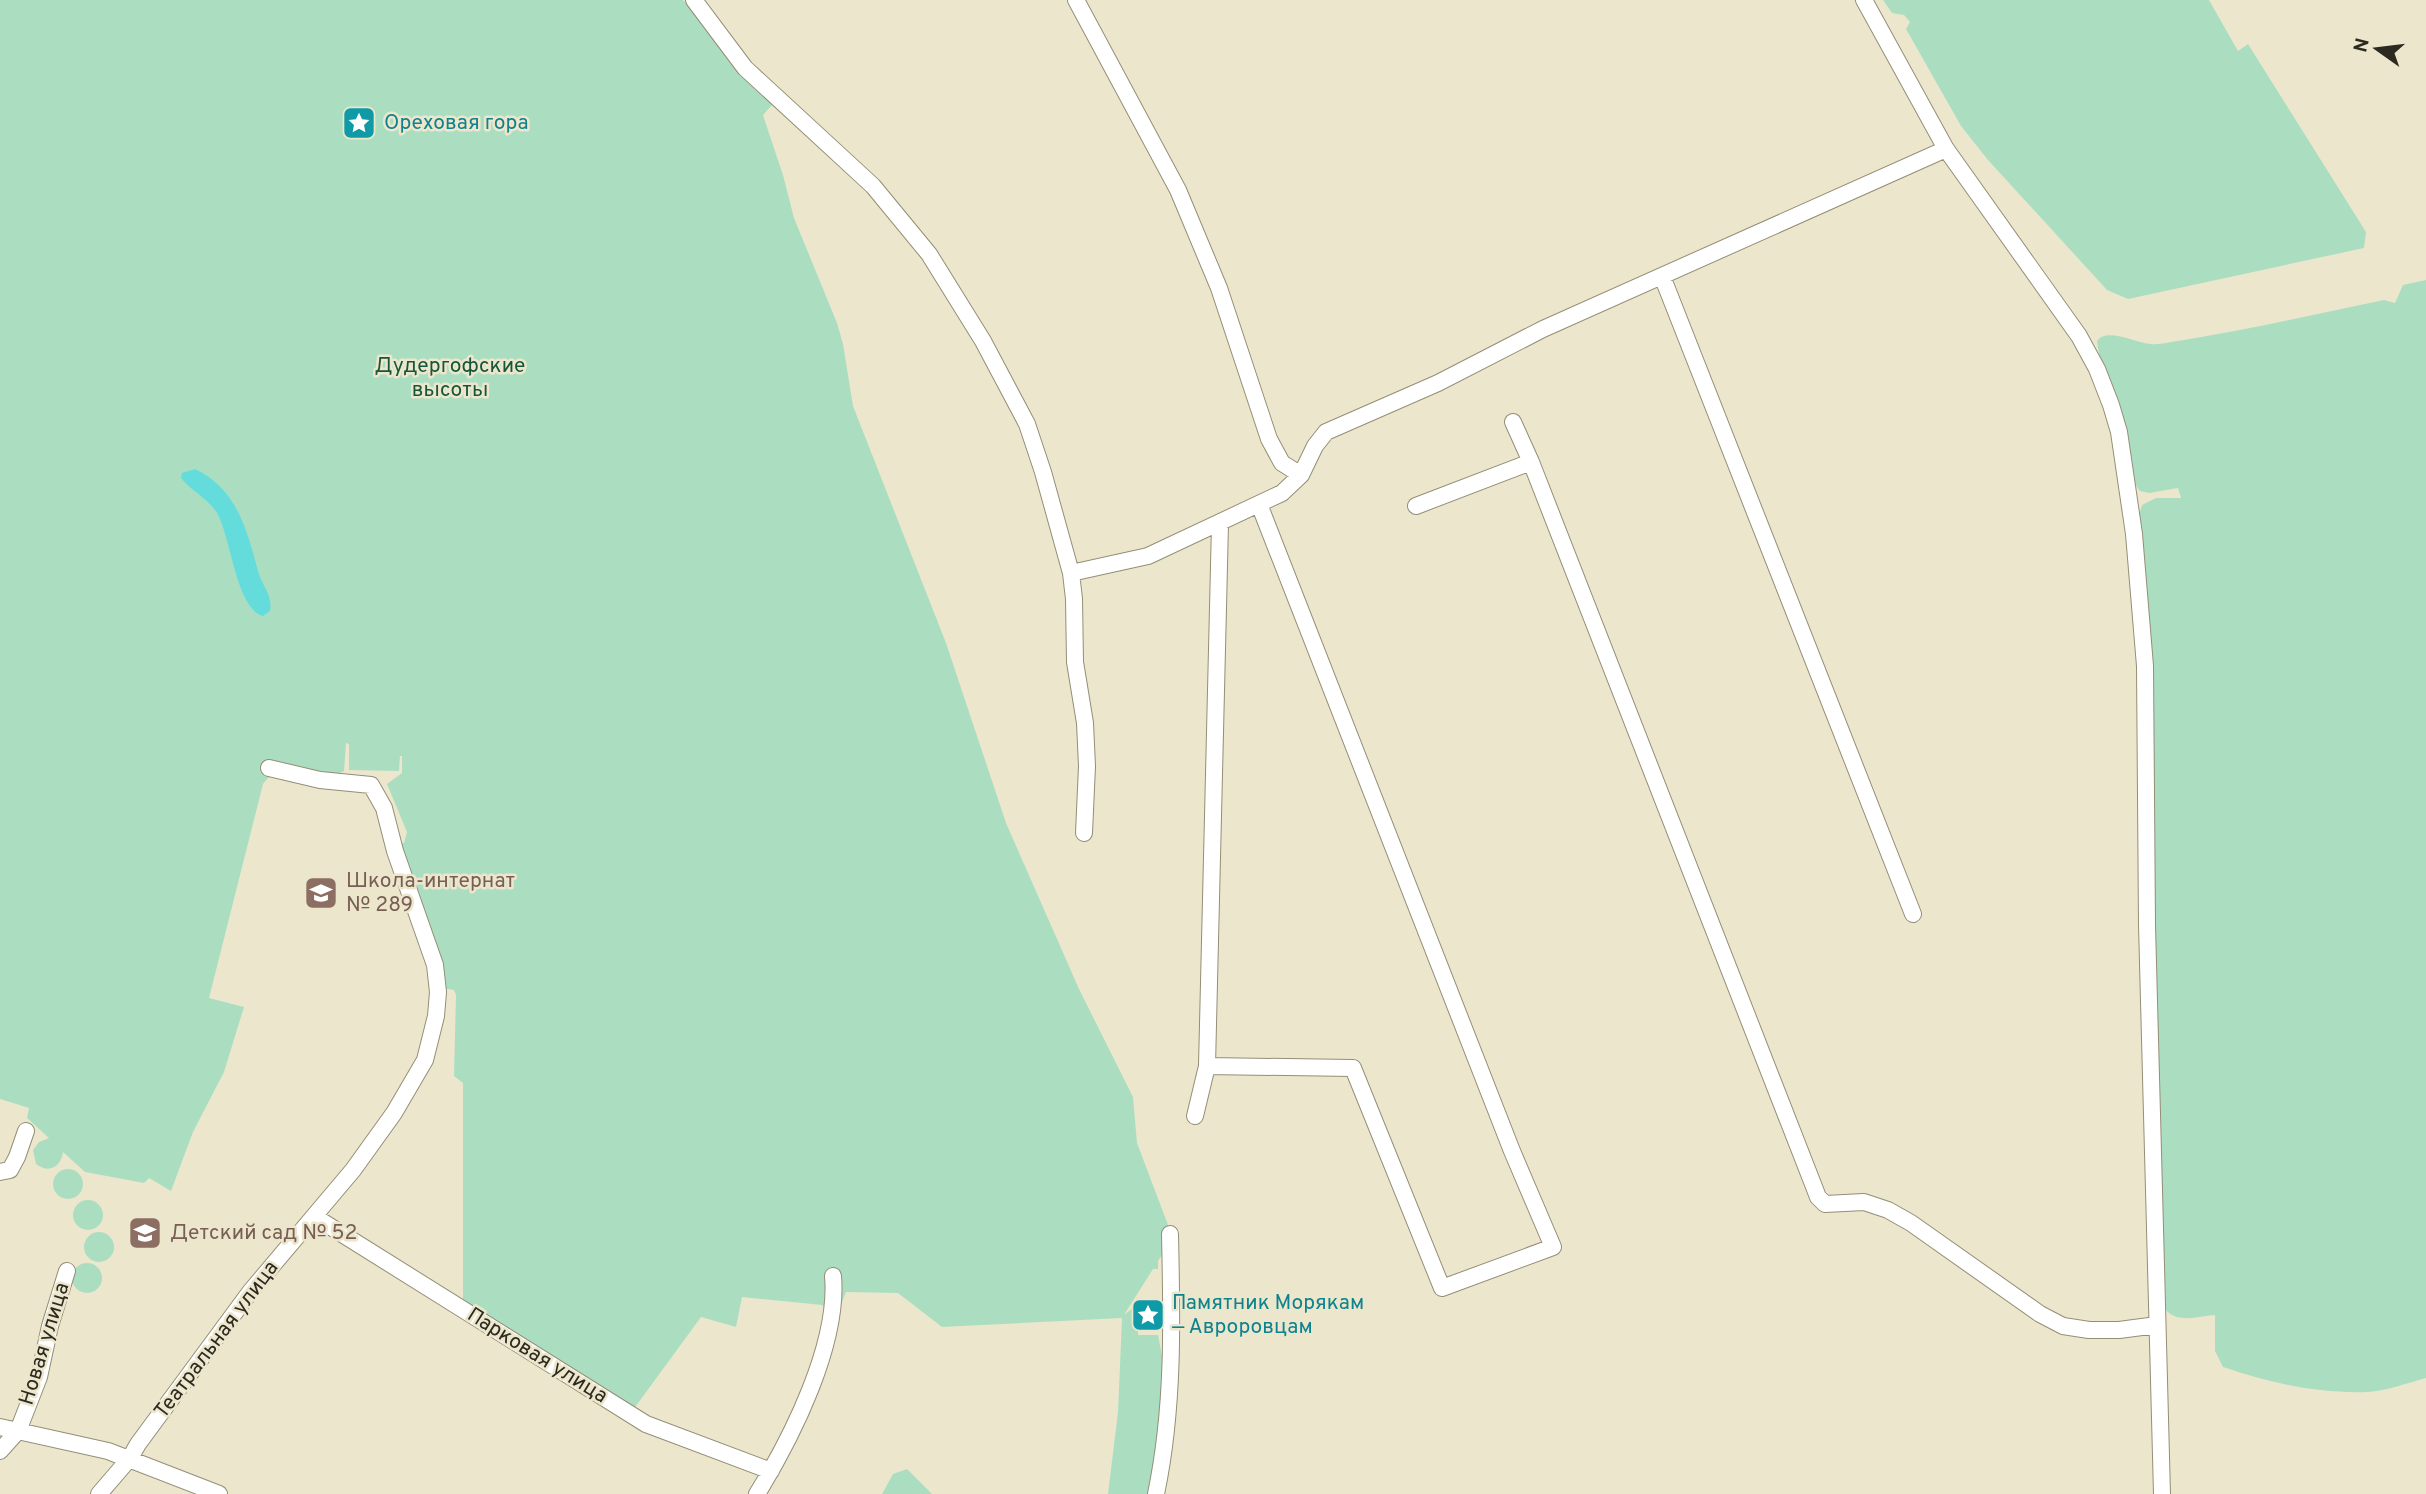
<svg xmlns="http://www.w3.org/2000/svg" width="2426" height="1494" font-family="Overpass,sans-serif">
	<style>
		.green { fill: #abdec1 }
		.water { fill: #64dcdc }
		.lines { fill: none; stroke-linecap: round; stroke-linejoin: round }
		.minor-casing { stroke: #938e76; stroke-width: 18 }
		.minor { stroke: #fff; stroke-width: 16 }
		.labels { text-anchor: middle; dominant-baseline: central; stroke-width: 5; stroke-linejoin: round; paint-order: stroke }
		.culture-label { font-size: 21px; fill: #0d838f; stroke: #ece7cc; text-anchor: start }
		.park-label { font-size: 21px; fill: #15573a; stroke: #ece7cc }
		.education-label { font-size: 21px; fill: #785e54; stroke: #ece7cc; text-anchor: start }
		.street-label { font-size: 21px; fill: #2c2a20; stroke: #ece7cc }
	</style>
	<rect width="100%" height="100%" fill="#ece7cc"/>
	<!-- green -->
	<path class="green" d="M0,0h683l89,105 -9,10 20,60 11,43 43,105 6,21 10,62 93,237 60,180 73,166 54,108 4,46 36,95 -15,23v8h-5l-29,46 14,-11v31h20l4,21 7,12 -15,126h-46l10,-82 4,-94 -180,9 -44,-34 -52,-1 -9,22 -15,-9 -80,-8 -6,30 -35,-10 -68,93 -170,-104v-223l-9,-7 2,-81 -2,-5 -12,-2 -48,-147 10,2 3,-11 -20,-48 15,-11v-17h-2l-1,15 -50,-1v-26l-3,-1 -2,28 -11,5 -54,-11 -16,19 -54,214 35,9 -20,65 -31,60 -22,59 -22,-13 -5,5 -59,-11 -22,-20c-2,15 -14,22 -27,12l-3,-14 6,-8 10,-4 -22,-20 2,-10 -29,-9z
		M1883,0h326l29,51 10,-7 118,188 -2,16 -236,51 -21,-9 -119,-130 -27,-34 -55,-97 4,-7 -6,-7 -12,-2z
		M2426,280v1098c-19,5 -39,13 -58,14 -50,2 -98,-9 -145,-25l-8,-16v-36c-16,1 -37,9 -49,-5l-27,-795 3,-10 14,-7h25l-3,-10 -29,5 -9,-2 -7,-9 -20,-94 -14,-34 -2,-13c10,-14 38,2 54,3 9,1 18,-2 27,-3 69,-11 138,-27 206,-41l11,3 8,-18z
		M53 1184a15 15 0 1 1 30 0a15 15 0 1 1-30 0Z
		M73 1215a15 15 0 1 1 30 0a15 15 0 1 1-30 0Z
		M84 1247a15 15 0 1 1 30 0a15 15 0 1 1-30 0Z
		M72 1278a15 15 0 1 1 30 0a15 15 0 1 1-30 0Z
		M907,1469l25,25h-50l11,-20z"/>
	<!-- water -->
	<path class="water" d="M195,469c42,20 52,61 63,102 4,15 15,24 12,40l-7,5c-27,-7 -32,-79 -46,-103 -9,-15 -25,-21 -36,-35l1,-5z"/>
	<g class="lines">
		<defs>
			<path id="minor" d="M694,0l51,68 128,118 56,68 54,87 44,83 16,48 28,101 3,26 1,63 10,61 2,43 -3,67
				M1076,0l102,190 41,98 50,151 13,24 19,12
				M1864,0l82,149 133,187 18,33 14,36 8,27 15,102 11,132 2,259 15,569
				M1662,276l251,638
				M1513,422l18,40 287,735 7,7 39,-2 24,8 23,13 129,91 23,12 26,4h30l38,-5
				M1416,506l115,-44
				M1220,524l-13,542 146,2 89,220 111,-41 -41,-96 -253,-647
				M1071,573l77,-17 134,-63 19,-18 14,-29 11,-14 112,-49 105,-54 403,-180
				M1195,1116l12,-50
				M0,1172l10,-2 7,-13 9,-26
				M315,1217l331,207 125,47
				M0,1427l108,24 111,43
				M0,1451l18,-20 21,-54 11,-51 17,-55
				M99,1494l31,-36 8,-14 112,-152 103,-122 41,-57 31,-53 11,-44 2,-24 -3,-27 -40,-114 -11,-43 -13,-23 -51,-5 -51,-12
				M757,1494c35,-57 82,-150 76,-218
				M1156,1494c18,-86 16,-173 14,-260"/>
		</defs>
		<!-- minor casing -->
		<use href="#minor" class="minor-casing"/>
		<!-- minor -->
		<use href="#minor" class="minor"/>
	</g>
	<!-- icons -->
	<defs>
		<symbol id="sight-square" viewBox="-11 -11 22 22"><rect x="-9" y="-9" width="18" height="18" rx="4" fill="#0f9aa8" stroke="#ece7cc"/><path d="M0-6L1.8-2.2L6-1.7L2.9 1.2L3.7 5.4L0 3.3L-3.7 5.4L-2.9 1.2L-6-1.7L-1.8-2.2Z" fill="#fff"/></symbol>
		<symbol id="school-square" viewBox="-11 -11 22 22"><rect x="-9" y="-9" width="18" height="18" rx="4" fill="#8d6e63" stroke="#ece7cc"/><path d="M0-5L7-2L0 1L-7-2ZM-4 1L0 2.5L4 1V4Q0 6-4 4Z" fill="#fff"/></symbol>
	</defs>
	<g fill-rule="evenodd">
		<use href="#sight-square" x="340" y="104" width="38" height="38"/>
		<use href="#school-square" x="302" y="874" width="38" height="38"/>
		<use href="#school-square" x="126" y="1214" width="38" height="38"/>
		<use href="#sight-square" x="1129" y="1296" width="38" height="38"/>
	</g>
	<g class="labels">
		<!-- culture labels -->
		<g class="culture-label">
			<text x="384" y="123">Ореховая гора</text>
			<text x="1172" y="1303">Памятник Морякам<tspan x="1172" dy="24">— Авроровцам</tspan></text>
		</g>
		<!-- park labels -->
		<g class="park-label">
			<text x="450" y="366">Дудергофские<tspan x="450" dy="24">высоты</tspan></text>
		</g>
		<!-- education labels -->
		<g class="education-label">
			<text x="346" y="881">Школа-интернат<tspan x="346" dy="24">№ 289</tspan></text>
			<text x="170" y="1233">Детский сад № 52</text>
		</g>
		<!-- street labels -->
		<g class="street-label">
			<text transform="translate(217 1340) rotate(-53)">Театральная улица</text>
			<text transform="translate(45 1344) rotate(-73)">Новая улица</text>
			<text transform="translate(537 1356) rotate(32)">Парковая улица</text>
		</g>
	</g>
	<!-- north arrow -->
	<g transform="translate(2377 49) rotate(284)" stroke="#ece7cc" stroke-width="5" paint-order="stroke">
	<path d="M0-5L12 26L0 18L-12 26Z" fill="#2c2a20"/>
	<text y="-10" font-size="19" font-weight="bold" text-anchor="middle" fill="#2c2a20">N</text>
	</g>
</svg>
